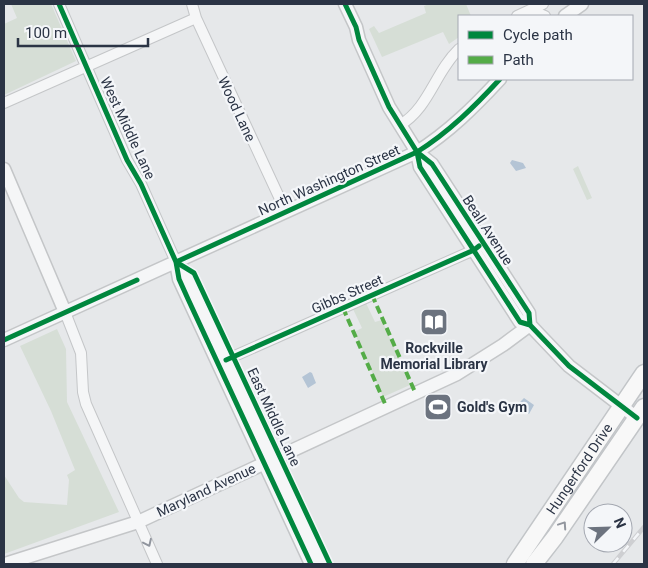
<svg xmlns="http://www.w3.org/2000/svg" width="648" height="568" font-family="Roboto,sans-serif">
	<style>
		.green { fill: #d6ded6 }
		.water { fill: #b4c4d5 }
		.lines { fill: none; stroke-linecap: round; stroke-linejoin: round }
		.minor-casing { stroke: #c4c6c8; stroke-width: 12 }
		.tertiary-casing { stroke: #c4c6c8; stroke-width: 15 }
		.primary-casing { stroke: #c2c5c8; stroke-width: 19 }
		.minor { stroke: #f5f6f7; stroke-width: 10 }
		.tertiary { stroke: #f5f6f7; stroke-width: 12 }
		.primary { stroke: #f8f8f8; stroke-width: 16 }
		.rail-casing { stroke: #cecfd2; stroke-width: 4.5 }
		.rail { stroke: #f4f6f9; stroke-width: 2.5; stroke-dasharray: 8; stroke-linecap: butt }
		.quiet { stroke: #54ac47; stroke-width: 4; stroke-dasharray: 8 4; stroke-linecap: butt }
		.cycleway-casing { stroke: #f4f6f9; stroke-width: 8 }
		.cycleway { stroke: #00873e; stroke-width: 5 }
		.oneway { stroke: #92969e }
		.oneway2 { stroke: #90959e }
		.labels { text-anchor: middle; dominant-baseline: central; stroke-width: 4.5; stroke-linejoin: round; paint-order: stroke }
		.street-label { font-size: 14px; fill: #2b3445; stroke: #f4f6f9 }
		.poi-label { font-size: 14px; font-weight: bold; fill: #2b3445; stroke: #f4f6f9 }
	</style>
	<rect width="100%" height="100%" fill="#e6e8ea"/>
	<!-- green -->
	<path class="green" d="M11,4h40l25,57 -72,34v-71l13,-6z
		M429,4h37l5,12h-12v21l-10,7 -6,-12 -61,25 -13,-28 5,-3 5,7 47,-20 -2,-7z
		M578,166l14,32 -5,2 -14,-31z
		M366,303l9,19 7,-2 28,65 -27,12 -29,-65 8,-4 -9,-19z
		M57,329l9,20 1,53 52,110 -115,42v-79l15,23 5,4 43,3 2,-25 -2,-5 8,-5 -24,-59 -31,-65z"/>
	<!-- water -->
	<path class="water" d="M512,160l11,3 3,5 -10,3 -6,-8z
		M310,372l2,1 4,10 -8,5 -6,-11z
		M524,398l10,7 -5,9 -11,-7 -1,-2z"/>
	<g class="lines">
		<defs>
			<path id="minor" d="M59,4l68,156 14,24 35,78
				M192,4l4,14 90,194
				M531,10l14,6
				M517,16l26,-12
				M4,103l192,-85
				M400,125c29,-17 35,-53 59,-76
				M65,312l16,41 2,39 3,12 71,160
				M221,362l253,-112 5,-4"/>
			<path id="tertiary" d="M345,4l11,23 3,13 30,67 28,45 15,12 97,149 1,12
				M565,16l17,-12
				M417,152l3,15 100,155 10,3 39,41 68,52
				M4,169l61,143
				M176,262l12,13 136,289
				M176,262l3,17 132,285
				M4,340l413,-188c32,-20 58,-46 83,-73
				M5,564l133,-42 15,-7 304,-141 46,-29 27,-20"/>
			<g id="primary">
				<path id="s1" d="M515,564l129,-191"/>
				<path d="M534,564l21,-27 89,-130"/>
			</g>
		</defs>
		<!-- minor casing -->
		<use href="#minor" class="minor-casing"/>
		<!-- tertiary casing -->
		<use href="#tertiary" class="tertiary-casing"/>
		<!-- primary casing -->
		<use href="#primary" class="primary-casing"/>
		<!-- minor -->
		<use href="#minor" class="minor"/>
		<!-- tertiary -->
		<use href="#tertiary" class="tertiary"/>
		<!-- primary -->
		<use href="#primary" class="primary"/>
		<defs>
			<path id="rail" d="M613,564l31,-37"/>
		</defs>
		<!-- rail casing -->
		<use href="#rail" class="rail-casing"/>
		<!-- rail -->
		<use href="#rail" class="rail"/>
		<!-- quiet -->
		<path class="quiet" d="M372,295l43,97
			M343,308l43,98"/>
		<defs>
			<path id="cycleway" d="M59,4l68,156 14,24 35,78 3,17 9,20 123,265
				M345,4l11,23 3,13 30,67 28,45 15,12 97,149 1,12
				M417,152l3,15 100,155 10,3 39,41 68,52
				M176,262l241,-110c32,-20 58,-46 83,-73
				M176,262l18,11 136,291
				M4,340l133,-60
				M226,360l248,-110 5,-4"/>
		</defs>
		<!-- cycleway casing -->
		<use href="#cycleway" class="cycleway-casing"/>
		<!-- cycleway -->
		<use href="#cycleway" class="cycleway"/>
	</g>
	<!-- one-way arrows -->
	<defs><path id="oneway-chevron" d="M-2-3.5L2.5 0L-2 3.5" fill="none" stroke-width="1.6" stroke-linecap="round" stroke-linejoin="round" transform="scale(1.25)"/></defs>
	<use class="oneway" href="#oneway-chevron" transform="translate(563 525) rotate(-56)"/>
	<use class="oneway2" href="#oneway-chevron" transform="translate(148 543) rotate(65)"/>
	<!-- icons -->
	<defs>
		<symbol id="library-square" viewBox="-11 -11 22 22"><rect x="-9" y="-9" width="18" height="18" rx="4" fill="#6c737f" stroke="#f4f6f9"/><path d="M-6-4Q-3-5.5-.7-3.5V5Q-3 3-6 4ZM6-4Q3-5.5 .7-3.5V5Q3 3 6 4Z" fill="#fff"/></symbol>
		<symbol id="stadium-square" viewBox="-11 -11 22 22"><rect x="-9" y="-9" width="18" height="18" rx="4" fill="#6c737f" stroke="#f4f6f9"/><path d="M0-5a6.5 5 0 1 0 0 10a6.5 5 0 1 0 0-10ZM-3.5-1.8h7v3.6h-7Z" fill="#fff"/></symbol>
	</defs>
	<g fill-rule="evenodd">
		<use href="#library-square" x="418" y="306" width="32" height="32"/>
		<use href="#stadium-square" x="422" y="391" width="32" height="32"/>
	</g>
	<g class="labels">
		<!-- street labels -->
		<g class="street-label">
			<text transform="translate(237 109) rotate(65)">Wood Lane</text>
			<text transform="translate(128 128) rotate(65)">West Middle Lane</text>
			<text transform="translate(329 180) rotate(-24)">North Washington Street</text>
			<text transform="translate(488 230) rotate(57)">Beall Avenue</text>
			<text transform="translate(347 294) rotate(-24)">Gibbs Street</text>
			<text transform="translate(274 417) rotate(65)">East Middle Lane</text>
			<text stroke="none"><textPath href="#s1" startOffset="115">Hungerford Drive</textPath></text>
			<text transform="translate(206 490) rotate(-25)">Maryland Avenue</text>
		</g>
		<!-- poi labels -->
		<g class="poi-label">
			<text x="434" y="348">Rockville<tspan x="434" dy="16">Memorial Library</tspan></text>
			<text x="457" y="407" text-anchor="start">Gold's Gym</text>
		</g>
	</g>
	<!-- border -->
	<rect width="648" height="568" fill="none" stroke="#2b3445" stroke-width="10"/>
	<!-- legend -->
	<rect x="458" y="15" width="175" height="65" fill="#f4f6f9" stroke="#a4a8b1"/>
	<rect x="468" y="31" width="25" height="8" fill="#00873e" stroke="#a4a8b1"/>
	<text x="503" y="40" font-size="15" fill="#2b3445">Cycle path</text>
	<rect x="468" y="56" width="25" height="8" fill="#54ac47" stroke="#a4a8b1"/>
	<text x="503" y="65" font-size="15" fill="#2b3445">Path</text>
	<!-- north arrow -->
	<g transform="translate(608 528) rotate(67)"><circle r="24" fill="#f4f6f9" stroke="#a4a8b1"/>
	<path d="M0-4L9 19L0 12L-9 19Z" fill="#6c737f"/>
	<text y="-8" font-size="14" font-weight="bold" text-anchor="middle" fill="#2b3445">N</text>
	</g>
	<!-- scale -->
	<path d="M18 38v8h130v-8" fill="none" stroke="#2b3445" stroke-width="2.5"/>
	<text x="25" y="38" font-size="15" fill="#2b3445" stroke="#f4f6f9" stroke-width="4" paint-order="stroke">100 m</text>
</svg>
